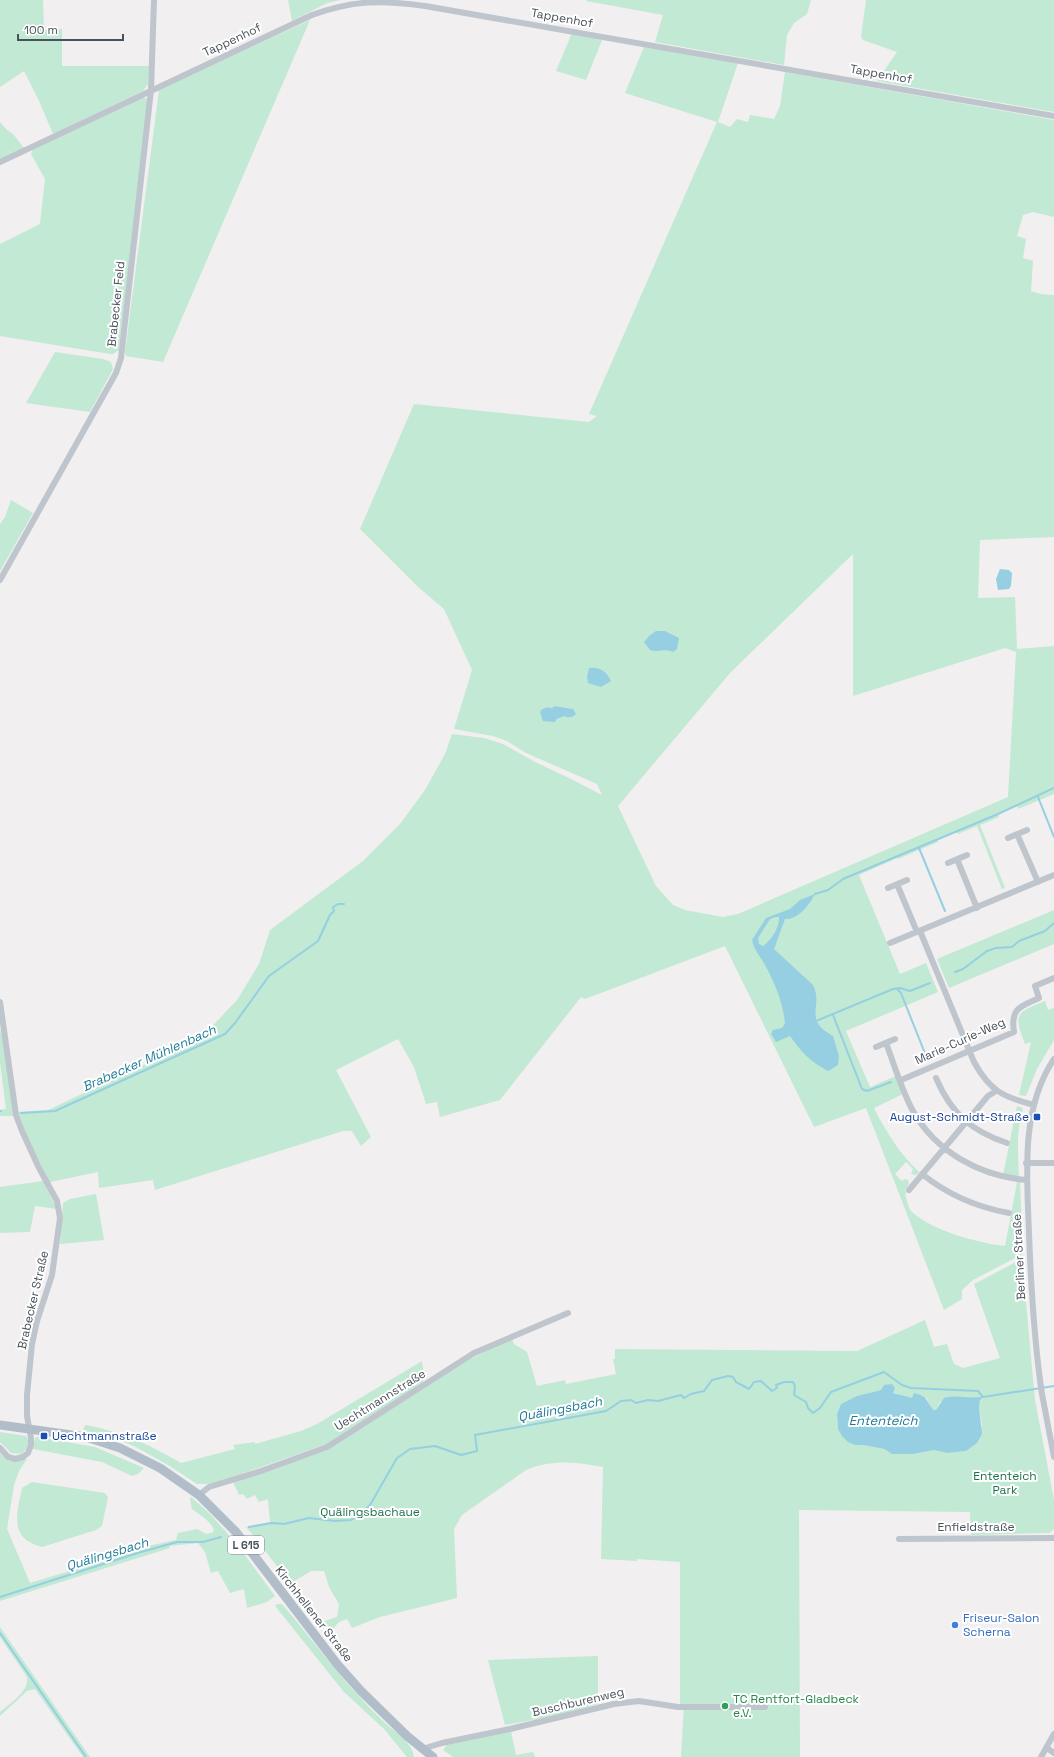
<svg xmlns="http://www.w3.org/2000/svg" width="1054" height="1757" font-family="'Space Grotesk',sans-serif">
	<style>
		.green { fill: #c2e9d3; fill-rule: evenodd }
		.water { fill: #95cfe1; fill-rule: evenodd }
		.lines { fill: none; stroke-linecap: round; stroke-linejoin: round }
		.stream { stroke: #95cfe1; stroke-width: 2 }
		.street { stroke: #bfc5cc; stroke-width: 6 }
		.primary { stroke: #b2bdca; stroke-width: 9 }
		.transit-dot { fill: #1a4fb4; stroke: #fff; stroke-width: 1.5 }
		.shop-dot { fill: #3f7fe0; stroke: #fff; stroke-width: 1.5 }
		.leisure-dot { fill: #2e9e5b; stroke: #fff; stroke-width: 1.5 }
		.labels { text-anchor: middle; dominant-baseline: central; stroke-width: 4; stroke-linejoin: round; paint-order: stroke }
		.shield { fill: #fff; stroke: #80858c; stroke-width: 1 }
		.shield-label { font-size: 11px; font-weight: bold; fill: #49515a }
		.street-label { font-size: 12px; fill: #49515a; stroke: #fff }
		.transit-label { font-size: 12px; fill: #164399; stroke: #fff; text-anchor: end }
		.park-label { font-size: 12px; fill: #22724d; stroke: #fff }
		.shop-label { font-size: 12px; fill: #366cbe; stroke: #fff; text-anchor: start }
		.leisure-label { font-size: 12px; fill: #27864d; stroke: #fff; text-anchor: start }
		.water-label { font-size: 13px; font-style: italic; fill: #1e7a98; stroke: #fff }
	</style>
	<rect width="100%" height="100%" fill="#f1efef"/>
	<!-- green -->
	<path class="green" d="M0,0h43l1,30 18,-1v37h87l-1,18 -5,7 -90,43 -13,-31 -16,-32 -24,16z
		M288,0h53l-14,3 -35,18z
		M587,0h224l-4,14 -13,9 -7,12 -3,30 -129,-23 8,-27 -77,-14z
		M866,0h188v112l-177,-31 20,-29 -34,-12 -2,-3z
		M310,20l-147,342 -37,-6 -1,-4 34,-262z
		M572,33l30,7 -16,40 -30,-9z
		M644,47l94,16 -20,59 12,5 7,-8 11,3 2,-7 24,4 6,-13 5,-34 269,48v97l-21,-5 -10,3 -6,21 9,3 -3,19 10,3 -2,30 9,3 14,1v242l-74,3 -2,58 37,-1 2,52 37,-3v148l-36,15 -1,-3 -19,8 1,3 -19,8 25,63 -3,1 -25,-63 -19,8 -2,-3 -18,8v3l-40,17 -1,-1 -38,17 41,99 26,-11 12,29 -92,39 24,56 26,-11 7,18 -29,14c12,24 26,46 45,64l-2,3 -6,-1 2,-5 -7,-7 -11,12 7,7 3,-2 3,1 1,4 -4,6 2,2 -2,2c2,5 3,14 7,18 21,19 66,31 93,34l12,-64h3l3,72 -50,26 -11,10v9l-18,11 -78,-202 -52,19 -89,-181 -140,53 -4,-2 -81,103 -60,17 -3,-15 -11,2 -12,-37 -16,-28 -62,31 35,67 -10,9 -9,-15h-9l-188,59 -2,-10 -54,8 -1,-16 -48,10 -21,-40 -11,-30 30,-2 153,-72 36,-38 22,-36 11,-34 93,-69 37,-37 25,-34 20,-36 7,-20 32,4 19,6 32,18 34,16 33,17 -5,-11 -71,-31 -19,-12 -14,-5 -39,-7 18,-59 -28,-61 -26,-22 -58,-58 54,-125 175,18 8,-6 -8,-2 128,-292 -92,-29zM853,554v142l152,-48 11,4 -8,145 -270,117 -15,3 -38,-7 -12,-5 -17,-19 -38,-80 112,-133zM555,706l18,3c-5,4 -15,8 -18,13l-14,-5 -1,-4 7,-6 6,1z
		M143,97l5,3 -29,250 -6,4h-3l-110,-18v-92l40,-20 5,-45 -14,-25 2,-5z
		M0,122l7,8 6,4 11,14 -24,11z
		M55,352l48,7 8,3 2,7 -23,43 -64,-9z
		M11,500l22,13 -33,58v-47l5,-7z
		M1054,910v34l-105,44 -12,-29z
		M1045,1001l3,9 6,-2v32l-17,29 -11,27 -7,-1 12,-53 -6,2c-12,-31 -9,-31 20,-43z
		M0,1029l3,9 10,78h-13v-6l6,-1 -6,-47z
		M1017,1106l6,2c-7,22 -5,47 -4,70l-16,-3z
		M43,1181l14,28 -22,-3 -5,26 -30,1v-46z
		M96,1194l8,46 -44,4 3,-41 7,-4z
		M1022,1259l13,141 19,100v29l-5,4h-4l-74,2 -1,-23 -171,-2 1,247h-119l3,-53h-4v-142l-43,-3v2l-36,-2 2,-92c-28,-5 -51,-8 -77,3l-64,45 -8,14 3,69 -77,19 -28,11 -5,-9c-10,3 -12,6 -16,16l-12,-12 18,-6 2,-13 -10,-17 -5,-16h-13l-25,15 -10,-15 3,-2 -25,-33 -8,-9 24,-5 -2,-23 -9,3 -4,-7 -8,4 -4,-5 -4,1 -6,-13 95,-33 138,-88 46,-23 2,6 13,8 10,34 28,-6 1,4 50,-10 -3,-15h2v-10l242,2 68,-31 9,27 13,-3 7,20 9,4 37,-10 -26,-74zM895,1388l-3,4 16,6h19l1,6 6,6h2l4,-8 23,-5 12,2 8,-2 -3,2 -1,8 3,18 -16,26 -19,2 -13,-3 -21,4h-21l-8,-5 -21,-4h-8l-17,-16 -1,-15 4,-10 32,-12z
		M422,1361l2,15 -1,7 -97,61 -113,40h-16l-29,-19 -34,-19 -23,-9 -28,-7 2,-5c38,7 63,19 96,38l54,-14 -2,-4 22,-3v2l46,-13 16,-7z
		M0,1432l26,4c5,7 1,13 -4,18l-11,-1 -11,-11z
		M38,1437l57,10 49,21 -6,6 -6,2 -30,-14 -69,-13 2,-11z
		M0,1453c11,14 14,6 27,6l-8,12 -5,14 -7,44 23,54 113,-34v-2l33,-7 2,-7 19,-4 9,5 6,-1 2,-3c-4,-10 -14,-15 -22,-21l-2,-10 1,-2 19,17 26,29 39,53 -8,6 -20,6 -3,-19 -14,4 -12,-22 -7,2 -6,-21 -7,-9 -29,3 1,2 -170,53z
		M32,1482l73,11 3,4 -6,29 -6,4 -54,17c-34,-9 -25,-33 -20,-59z
		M278,1604h4c34,40 65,83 103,119 10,9 28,20 29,34h-7l-23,-28 -40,-37 -68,-85 -1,-2z
		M0,1627l90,130h-7l-48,-68 -8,2 -27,25v-4c9,-8 30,-21 27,-35l-27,-40z
		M598,1656v48l-44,12 -49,9 -17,-65z
		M511,1731l5,24 17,-3 2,5h-82l-10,-7 4,-5z"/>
	<!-- water -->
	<path class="water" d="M1000,569l9,1 3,3 -1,13 -2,3 -11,1 -2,-11z
		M656,631h9l14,7 -2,11 -4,3c-10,-4 -14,1 -23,-2l-6,-8 5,-6z
		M589,668c11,-1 17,3 22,13l-10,6 -13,-4 -1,-6z
		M555,706l18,3 3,5c-4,4 -7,4 -12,2l-7,3 -2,3 -12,-1 -3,-8 1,-3 6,-3 5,1z
		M815,894c-6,11 -16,25 -30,25l-11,30 39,36c11,22 -11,34 20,51l6,20 -1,9 -10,6c-18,-10 -26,-18 -38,-35l-14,6 -5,-8 2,-4 9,-2 3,-5c-2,-20 -10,-40 -20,-58 -5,-9 -11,-15 -13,-25l14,-22 24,-9 10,-9zM775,917h4c1,10 -8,24 -16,29l-4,-2 -1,-6 12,-19z
		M892,1384l3,4 -2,5 19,5 2,-5c16,4 10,7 20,17h2l8,-12c14,-4 27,2 40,-2l-4,4 -1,7 3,27 -5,9 -11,8 -19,2 -13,-3 -21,4h-21l-8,-5 -21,-4h-8l-7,-3 -6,-6 -4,-7 -1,-15 4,-10 16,-8 24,-6 3,-5z"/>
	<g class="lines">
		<!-- stream -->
		<path class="stream" d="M1038,797l16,40
			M919,848l26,63
			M815,894l13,-4 15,-11 155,-65 56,-26
			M955,972l8,-3 24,-18 9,-3 16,-1 7,-6 26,-10 9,-8
			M897,989l4,4 27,68
			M833,1015l29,74 5,2 24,-9
			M816,1021l77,-32 7,-1 10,3 20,-8
			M0,1111h1
			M21,1113l34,-2 170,-77 10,-11 34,-47 49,-35 12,-26 4,-4 -1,-4 5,-3h6
			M249,1527l23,-4 12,1 25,-6 26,3 16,-1 10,-6 9,-9 27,-47 13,-9 25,-3 26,9 16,-4 -2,-16 131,-24 15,-10 10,-1 5,3 12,-3 10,1 23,-6 3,3 7,-4 13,-3 8,-11 16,-4 5,1 3,5 13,7 5,-7 7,-1 11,10 5,-3 -1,-3 8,-3h9l2,4 -1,9 12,7 2,6 5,5 7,-5 11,-16 53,-20 18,13 9,3 67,3 5,6 71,-11
			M0,1597l141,-45 36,-10h26l18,-5
			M0,1633l86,124"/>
		<!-- street -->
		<path class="street" d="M0,162l312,-147c42,-15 69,-15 113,-9l629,110
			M0,580l116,-207 5,-15 30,-268 3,-90
			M1017,834l21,48
			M1008,838l19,-8
			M957,859l20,49
			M948,863l19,-8
			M897,884l20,48
			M888,888l19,-8
			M920,931l54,131c16,29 29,35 60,43
			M890,943l164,-68
			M0,1002l16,113 6,16 16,35 19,35 3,17 -8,57 -15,46 -5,23 -5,51v21l4,22v7l-3,8 -5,4 -8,2 -7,-2 -8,-9
			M886,1043c8,21 16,48 27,68 23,41 67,65 113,69
			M876,1047l19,-8
			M1054,1059c-34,51 -27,116 -25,174 2,54 5,108 13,161 4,21 8,42 12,63
			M936,1078c15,35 35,53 71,65
			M901,1080l113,-48c-4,-24 7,-26 25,-34l-4,-12 19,-8
			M1026,1163h28
			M922,1174c26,21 54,33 87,39
			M909,1190l79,-94 8,-5
			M199,1495l10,-8 52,-16 66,-24 147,-94 94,-40
			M899,1539l155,-1
			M1047,1748l7,5
			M422,1749l20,-6 68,-14 104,-25 25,-3 39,6h87
			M1041,1757l13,-23"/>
		<!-- primary -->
		<path class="primary" d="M0,1425l86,12 34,11 40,20 39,27 37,37 101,132 24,27 46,45 26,21"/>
	</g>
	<!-- markers -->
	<g class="transit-dot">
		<rect x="1033" y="1113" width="8" height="8" rx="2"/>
		<rect x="40" y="1432" width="8" height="8" rx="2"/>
	</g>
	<circle class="shop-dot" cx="955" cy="1625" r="4"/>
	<circle class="leisure-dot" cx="725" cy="1706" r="4"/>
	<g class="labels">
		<!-- shield labels -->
		<rect class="shield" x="228" y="1536" width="36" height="18" rx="3"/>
		<g class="shield-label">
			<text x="246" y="1545">L 615</text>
		</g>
		<!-- street labels -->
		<g class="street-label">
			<text transform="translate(562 18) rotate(10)">Tappenhof</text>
			<text transform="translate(232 40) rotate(-25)">Tappenhof</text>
			<text transform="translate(881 74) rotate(10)">Tappenhof</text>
			<text transform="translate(116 304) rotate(-84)">Brabecker Feld</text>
			<text transform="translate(960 1041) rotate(-24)">Marie-Curie-Weg</text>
			<text transform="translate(1019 1257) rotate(-93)">Berliner Straße</text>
			<text transform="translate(33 1300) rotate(-77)">Brabecker Straße</text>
			<text transform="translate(380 1400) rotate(-32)">Uechtmannstraße</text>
			<text x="976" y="1527">Enfieldstraße</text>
			<text transform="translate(314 1614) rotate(52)">Kirchhellener Straße</text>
			<text transform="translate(578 1702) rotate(-13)">Buschburenweg</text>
		</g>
		<!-- transit labels -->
		<g class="transit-label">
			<text x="1029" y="1117">August-Schmidt-Straße</text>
			<text x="52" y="1436" text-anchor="start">Uechtmannstraße</text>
		</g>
		<!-- park labels -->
		<g class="park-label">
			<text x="1005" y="1476">Ententeich<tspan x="1005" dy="14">Park</tspan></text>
			<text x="370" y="1512">Quälingsbachaue</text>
		</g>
		<!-- shop labels -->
		<g class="shop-label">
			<text x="963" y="1618">Friseur-Salon<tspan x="963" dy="14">Scherna</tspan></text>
		</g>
		<!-- leisure labels -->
		<g class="leisure-label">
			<text x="733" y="1699">TC Rentfort-Gladbeck<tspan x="733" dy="14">e.V.</tspan></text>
		</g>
		<!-- water labels -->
		<g class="water-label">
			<text transform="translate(149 1058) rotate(-24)">Brabecker Mühlenbach</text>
			<text transform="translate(560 1409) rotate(-11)">Quälingsbach</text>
			<text x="883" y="1420">Ententeich</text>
			<text transform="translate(107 1554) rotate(-17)">Quälingsbach</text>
		</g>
	</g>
	<!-- scale -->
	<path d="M18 34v6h105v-6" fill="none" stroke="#49515a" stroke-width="2"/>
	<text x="24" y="34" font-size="12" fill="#49515a" stroke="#ffffff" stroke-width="3" paint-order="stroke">100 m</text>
</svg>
